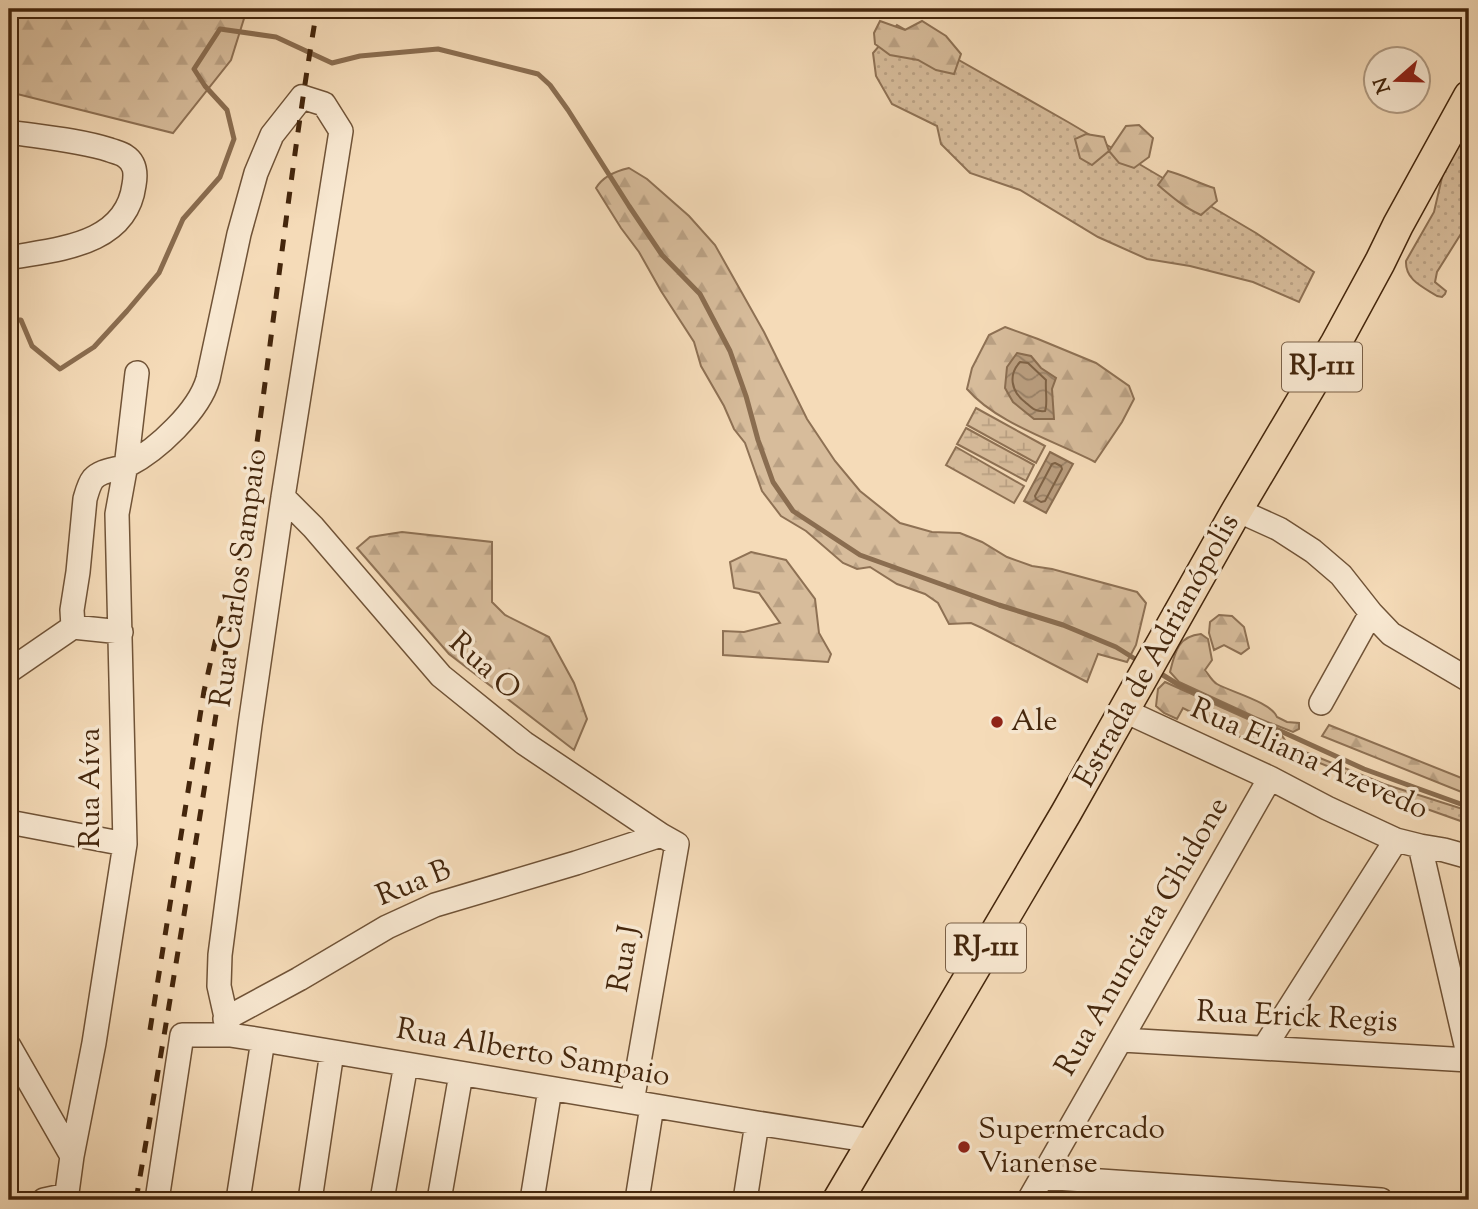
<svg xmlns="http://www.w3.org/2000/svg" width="1478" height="1209" font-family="'Sorts Mill Goudy',serif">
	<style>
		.grass { fill: url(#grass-dots); stroke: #8e7154; stroke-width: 2 }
		.forest { fill: url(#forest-firs); stroke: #8e7154; stroke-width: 2 }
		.wetland { fill: url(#wetland-marsh); stroke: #8e7154; stroke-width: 2 }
		.water { fill: url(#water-waves); stroke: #8a6d50; stroke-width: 2 }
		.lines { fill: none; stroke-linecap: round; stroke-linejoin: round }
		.shore { stroke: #7e6245; stroke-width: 2 }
		.stream { stroke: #8a6d50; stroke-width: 5 }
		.minor-casing { stroke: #705337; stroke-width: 26 }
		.major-casing { stroke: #44260c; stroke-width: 33 }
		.minor { stroke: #f8e8d1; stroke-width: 23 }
		.major { stroke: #f5dbb8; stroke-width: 30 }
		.rail { stroke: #44260c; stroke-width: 5; stroke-dasharray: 12 12; stroke-linecap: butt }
		.poi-dot { fill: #8f2418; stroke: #f8e8d1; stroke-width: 2.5 }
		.labels { text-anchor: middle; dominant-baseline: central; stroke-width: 7; stroke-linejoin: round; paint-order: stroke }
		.shield { fill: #f8e8d1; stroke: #7a6047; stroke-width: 2 }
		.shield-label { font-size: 28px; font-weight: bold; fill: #44260c }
		.street-label { font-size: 30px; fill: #44260c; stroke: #f8e8d1 }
		.poi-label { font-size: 30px; fill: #44260c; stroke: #f8e8d1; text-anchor: start }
	</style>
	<defs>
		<pattern id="grass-dots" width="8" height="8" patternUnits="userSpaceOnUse" patternTransform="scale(1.75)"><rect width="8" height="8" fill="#d7bc9b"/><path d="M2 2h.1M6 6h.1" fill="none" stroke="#baa184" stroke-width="1.8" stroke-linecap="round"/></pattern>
		<pattern id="forest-firs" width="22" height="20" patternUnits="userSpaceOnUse" patternTransform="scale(1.75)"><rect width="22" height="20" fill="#d7bc9b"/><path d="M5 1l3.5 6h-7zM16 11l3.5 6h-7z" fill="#baa184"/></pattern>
		<pattern id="wetland-marsh" width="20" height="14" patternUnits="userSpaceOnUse" patternTransform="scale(1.75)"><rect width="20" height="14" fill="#d7bc9b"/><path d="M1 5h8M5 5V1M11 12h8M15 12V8" fill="none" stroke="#baa184"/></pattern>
		<pattern id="water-waves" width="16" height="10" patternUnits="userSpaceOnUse" patternTransform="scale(1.75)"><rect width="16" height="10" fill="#b99d7e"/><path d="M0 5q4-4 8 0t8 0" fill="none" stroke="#988066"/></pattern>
	</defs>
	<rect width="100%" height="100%" fill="#f5dbb8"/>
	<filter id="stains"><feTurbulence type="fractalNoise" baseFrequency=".00286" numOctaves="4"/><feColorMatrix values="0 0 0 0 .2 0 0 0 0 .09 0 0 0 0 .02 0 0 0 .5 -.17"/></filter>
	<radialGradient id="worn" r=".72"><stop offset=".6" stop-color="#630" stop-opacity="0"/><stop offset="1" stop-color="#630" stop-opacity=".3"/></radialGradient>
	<!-- grass -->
	<path class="grass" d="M897,25l171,97 188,111 58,39 -15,30 -46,-20 -63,-16 -43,-7 -49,-22 -78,-47 -50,-17 -29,-29 -4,-18 -45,-22 -16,-28 -3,-23z
		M1469,122v99l-32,51 -2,10 11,9 -1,3 -3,3 -5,-1c-14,-9 -32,-16 -31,-35l28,-49 9,-39z
		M1305,752l79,32 85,27v13l-59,-21 -22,-12 -78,-32 -6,6 -6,-2v-9z"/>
	<!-- forest -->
	<path class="forest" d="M9,9h238l-16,51 -58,73 -164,-41z
		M880,21l25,9 17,-9 24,15 15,18 -7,20 -18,-4 -18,-10 -28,-5 -15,-11 -1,-11z
		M1139,125l14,13 -4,19 -15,11 -15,-5 -10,-12 -17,14 -12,-7 -5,-19 11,-5 18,3 5,14 17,-25z
		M629,168l18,11 42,37 26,29 49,87 43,87 28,42 25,30 40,32 32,9 28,1 22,9 25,15 25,9 20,3 85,23 9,11 -10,42 -9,17 -29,-8 -11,28 -105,-54 -11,-5 -22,1 -11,-21 -13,-9 -28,-10 -27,-17 -13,2 -14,-6 -37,-32 -25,-15 -19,-25 -17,-48 -11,-14 -10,-23 -23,-40 -7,-24 -33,-51 -22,-39 -18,-24 -25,-40c7,-12 20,-17 33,-20z
		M1168,171c16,4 30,12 46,17l3,13 -16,14c-16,-7 -29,-18 -43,-30z
		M1005,327l33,12 58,24 33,23 5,13 -12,23 -27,40c-40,-21 -99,-39 -128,-73l5,-21 17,-33z
		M402,532l90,10v60l13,13 44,22 25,46 13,36 -13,31 -125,-96 -92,-106 13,-11z
		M751,552l35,8 29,39 4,34 12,21 -3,8 -105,-7v-24l21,1 36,-9 -21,-30 -25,-5 -4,-26z
		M1219,615l13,1 12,11 5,21 -8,6 -17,-9 -10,5 -5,-17 1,-11z
		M1201,634l7,5 4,21 -7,10c4,5 7,11 12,14 14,8 54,18 60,33l10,5 12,1v6l-6,3 -38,-15 -76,-35 -9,-10c5,-20 8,-36 31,-38z
		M1165,682l116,52 5,8 -3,10 -15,-1 -85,-43 -6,11 -13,-6 -8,-7 2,-17z
		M1329,725l140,56v14l-147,-59z"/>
	<!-- wetland -->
	<path class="wetland" d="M976,408l69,38 -9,17 -69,-38z
		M966,428l68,37 -8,16 -69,-37z
		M956,447l68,39 -10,17 -68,-38z"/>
	<!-- water -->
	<path class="water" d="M1017,353l14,3 10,12 15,10 -4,11 2,30h-20l-21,-17 -8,-14 2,-21z
		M1050,452l23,12 -27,49 -22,-12z"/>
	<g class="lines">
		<!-- shore -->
		<path class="shore" d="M1020,362l8,1 18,17c-1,9 2,24 -1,31 -10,1 -13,-3 -20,-9 -14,-11 -17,-27 -5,-40z
			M1055,463l6,3 1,3 -17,32 -4,1 -5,-3 -1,-3 17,-32z"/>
		<!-- stream -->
		<path class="stream" d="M9,320h12l11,26 28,23 34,-22 33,-36 32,-38 24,-54 37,-42 14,-38 -7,-29 -22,-24 -11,-17 26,-40 56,8 56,26 28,-7 78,-7 100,25 12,11 18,25 61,96 33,49 38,39 30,57 16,45 12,44 15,42 20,29 67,44 139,50 64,20 53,22 24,15
			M1158,672l21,13 185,84 105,38"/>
		<defs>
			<path id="minor" d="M9,132c33,5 69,8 101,18 5,2 11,3 15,6 11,7 11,18 9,29 -8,61 -78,64 -125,73
				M1237,510l42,19 34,22 28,24 30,38 20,21 78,46
				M73,627l-1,-17 6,-38 7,-73c2,-7 4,-15 8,-20 9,-10 25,-9 35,-14 29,-15 71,-54 80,-86l31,-145 17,-61 16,-38 30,-38 22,7 17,27 -58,366 -33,228 -30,230 -1,31 11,49
				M9,671l64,-44 48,5
				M1321,703l50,-90
				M1125,711l145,67 57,30 69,32 24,6 24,4 25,7
				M9,822l116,22
				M1420,846l49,212
				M225,1019l74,-40 88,-52 48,-22 141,-42 85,-28 -137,-92 -83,-67 -128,-149 -30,-30
				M1122,1040l347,20
				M9,1046l63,110
				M1264,1048l132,-208
				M632,1102l45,-258 -16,-9
				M1041,1177l340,23
				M44,1200l23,-5
				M66,1200l6,-44 22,-113 31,-199 -8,-330 10,-55 10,-86
				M157,1200l25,-165h48l33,5 494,83 116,18
				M238,1200l25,-160
				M310,1200l22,-148
				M382,1200l24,-136
				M439,1200l22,-126
				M532,1200l18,-111
				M637,1200l15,-94
				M745,1200l12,-77
				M1029,1200l241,-422"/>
			<path id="major" d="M838,1200l228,-387 171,-303 99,-167 44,-81 18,-37 71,-129"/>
		</defs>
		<!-- minor casing -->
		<use href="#minor" class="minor-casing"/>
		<!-- major casing -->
		<use href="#major" class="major-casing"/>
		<!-- minor -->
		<use href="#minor" class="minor"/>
		<!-- major -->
		<use href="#major" class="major"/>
		<!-- rail -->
		<path class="rail" d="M150,1030l54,-339 17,-75
			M136,1200c42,-242 81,-486 117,-729 22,-154 38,-309 64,-462"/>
	</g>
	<!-- markers -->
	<g class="poi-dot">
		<circle cx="997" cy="722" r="7"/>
		<circle cx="964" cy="1147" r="7"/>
	</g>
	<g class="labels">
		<!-- shield labels -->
		<g class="shield">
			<rect x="1282" y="342.5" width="80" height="49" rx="5"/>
			<rect x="946" y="923.5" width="80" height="49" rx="5"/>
		</g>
		<g class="shield-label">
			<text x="1322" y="367">RJ-111</text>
			<text x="986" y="948">RJ-111</text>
		</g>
		<!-- street labels -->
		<g class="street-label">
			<text transform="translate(240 578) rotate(-82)">Rua Carlos Sampaio</text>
			<text transform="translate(1158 651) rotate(-61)">Estrada de Adrianópolis</text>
			<text transform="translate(484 667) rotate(42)">Rua O</text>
			<text transform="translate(1309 760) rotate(24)">Rua Eliana Azevedo</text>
			<text transform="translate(91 788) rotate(-90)">Rua Aíva</text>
			<text transform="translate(414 884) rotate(-22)">Rua B</text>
			<text transform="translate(1143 937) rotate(-60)">Rua Anunciata Ghidone</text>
			<text transform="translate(625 959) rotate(-80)">Rua J</text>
			<text transform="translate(1297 1018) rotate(3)">Rua Erick Regis</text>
			<text transform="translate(533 1054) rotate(10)">Rua Alberto Sampaio</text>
		</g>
		<!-- poi labels -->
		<g class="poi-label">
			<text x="1011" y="722">Ale</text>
			<text x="978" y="1130">Supermercado<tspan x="978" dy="34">Vianense</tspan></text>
		</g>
	</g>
	<!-- margin -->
	<rect width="1478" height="1209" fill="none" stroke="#f5dbb8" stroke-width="35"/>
	<rect x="10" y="10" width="1457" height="1188" fill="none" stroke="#44260c" stroke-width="3.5"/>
	<rect x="18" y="18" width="1443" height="1174" fill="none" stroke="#44260c" stroke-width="2"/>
	<!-- north arrow -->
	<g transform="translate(1397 80) rotate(250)"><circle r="33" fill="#f8e8d1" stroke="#b09a82" stroke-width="2"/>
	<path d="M0-5L12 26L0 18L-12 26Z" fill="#8f2418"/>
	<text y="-10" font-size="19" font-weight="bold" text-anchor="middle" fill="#44260c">N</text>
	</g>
	<rect width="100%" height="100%" filter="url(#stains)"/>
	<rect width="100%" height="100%" fill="url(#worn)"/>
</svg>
